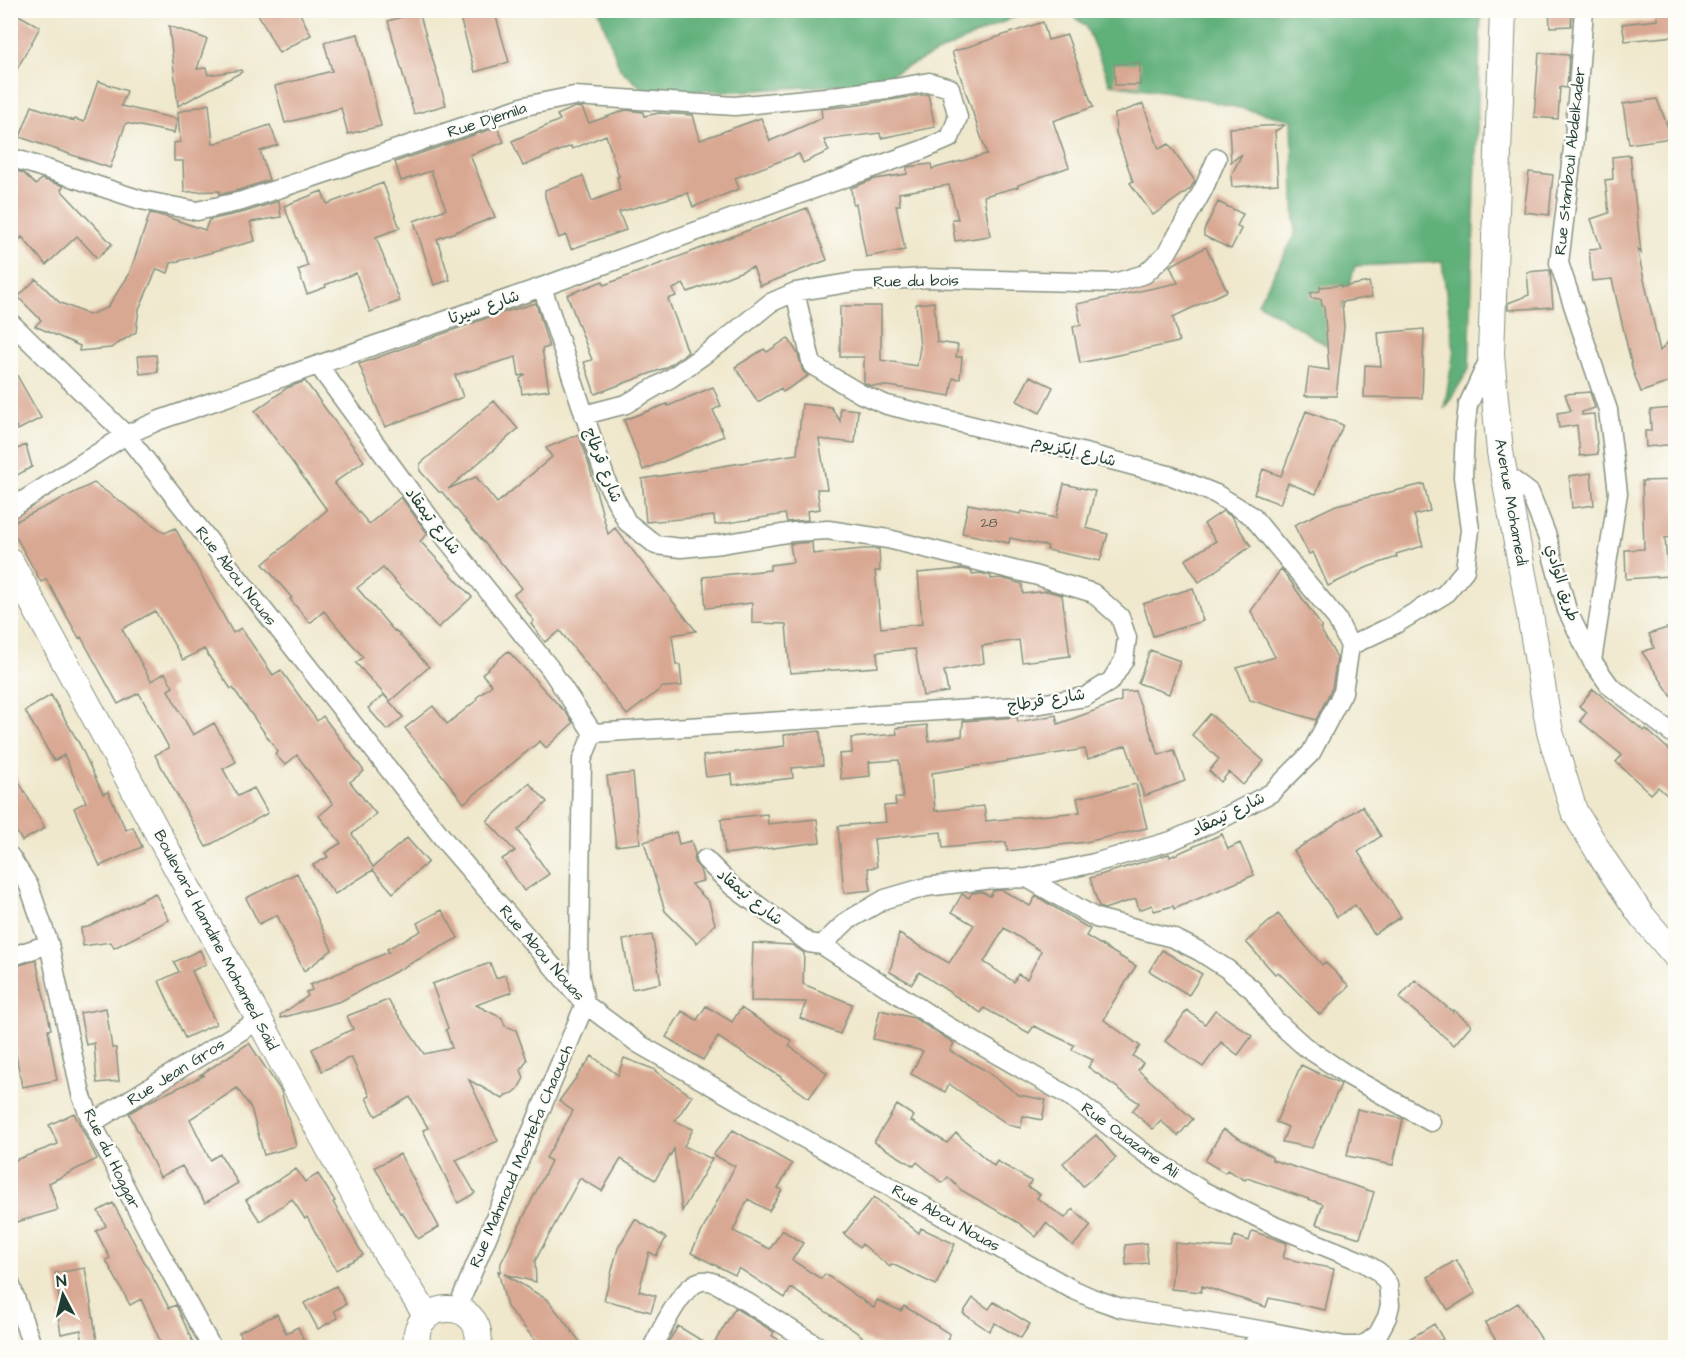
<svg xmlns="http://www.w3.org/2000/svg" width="1686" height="1358" font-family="'Architects Daughter','Playpen Sans Arabic',sans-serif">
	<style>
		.forest { fill: #61b07a; stroke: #407657; stroke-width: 1.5 }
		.building { fill: #d9a893; fill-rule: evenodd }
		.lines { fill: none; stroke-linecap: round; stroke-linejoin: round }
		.street-casing { stroke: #879280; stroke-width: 21 }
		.secondary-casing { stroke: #879280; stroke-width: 28 }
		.street { stroke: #fff; stroke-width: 18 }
		.secondary { stroke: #fff; stroke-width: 26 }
		.labels { text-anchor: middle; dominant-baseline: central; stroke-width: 5; stroke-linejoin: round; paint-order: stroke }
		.number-label { font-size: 14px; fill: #4e584c }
		.street-label { font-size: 16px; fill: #1f3d34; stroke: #fdfcf7 }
	</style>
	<rect width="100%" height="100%" fill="#fdfcf7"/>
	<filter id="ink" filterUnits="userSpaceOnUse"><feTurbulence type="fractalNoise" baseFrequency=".0167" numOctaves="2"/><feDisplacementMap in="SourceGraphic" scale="12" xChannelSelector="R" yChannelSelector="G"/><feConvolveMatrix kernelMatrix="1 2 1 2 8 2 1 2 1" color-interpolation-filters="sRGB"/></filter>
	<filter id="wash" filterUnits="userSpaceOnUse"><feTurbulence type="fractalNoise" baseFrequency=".008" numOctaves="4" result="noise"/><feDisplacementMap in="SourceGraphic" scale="24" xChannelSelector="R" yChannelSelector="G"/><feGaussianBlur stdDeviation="1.35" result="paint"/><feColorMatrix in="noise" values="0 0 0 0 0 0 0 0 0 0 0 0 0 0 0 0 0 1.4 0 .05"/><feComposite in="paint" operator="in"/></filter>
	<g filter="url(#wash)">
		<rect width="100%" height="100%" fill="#efe8cd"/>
		<!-- forest -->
		<path class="forest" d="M599,11h428l-155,72 -130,8 -98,-1 -24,-21z
			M1066,11h415l-12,358 -25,40 10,-58 -12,-89 -87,4 -24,82 -73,-45 37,-68 -3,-115 -123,-28 -59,-8 -24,-58z"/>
		<g id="blocks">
			<!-- building -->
			<path class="building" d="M10,10l30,17 -30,55z
				M256,10h42l13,25 -32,18z
				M473,10h21l15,52 -34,10 -16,-58z
				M1549,10h23l-1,16 -21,1z
				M1657,10h19v26l-51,5 -3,-17 36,-4z
				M419,12l27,93 -32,9 -26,-93z
				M1043,22l5,18 19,-5 26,72 -40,14 16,46 -51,18v2l-34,9 6,40 -35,5 -3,-22h6l-9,-34 -50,8 1,12h-4l9,45 -39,7 -10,-53h-3l-2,-16 24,-9 32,-5v-7l24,-3 1,5 55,-15 -35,-102z
				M169,26l38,13 -10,30 9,-1 2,7 33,-5 1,2 -64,34z
				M358,34l23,92 -33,8 -7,-26 -56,15 -10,-37 57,-15 -8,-29z
				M1539,53l30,2 -2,33 -7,-1 -2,32 -24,-2z
				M1140,63v22h-25l-1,-21z
				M98,81l29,10 -6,15 56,13 -3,14 -48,-10 -16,45 -90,-31 12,-31 42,15 1,-2 9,3z
				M928,94l7,33 -54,11 -1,-5 -56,7 5,11 -26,12 -4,-9 -64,24 4,11 -46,18 -5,-14 -69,19 7,18 -55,19 -5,-14 -7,3 -14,-41v-7l38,-14 9,25 28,-11 -3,-13h2l-13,-42 -34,14 -1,-3 -48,20 -11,-25 48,-21 -3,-5 18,-8 7,1 7,15 37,-13 17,2 1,4 15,-3 34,2 7,25 61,-22 9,23 52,-23 -1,-9 38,-4z
				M1657,99l15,39 -43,6 -6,-40z
				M209,104l4,40 57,-19 8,20 -18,6 9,29 -30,10 -20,5 1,-4 -36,1 -1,-31h-9v-18l6,-1 -2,-30z
				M1143,104l16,45 10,-5 26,37 -5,8 -37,26 -23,-32 3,-2 -17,-48 -1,-19z
				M1285,125l-10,6 3,53 -46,3 -1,-11 11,-22 -11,8 -2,-34z
				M497,127l7,15 -34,13 25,62 -58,22 13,41 -16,5 -20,-64 32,-12 -15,-38 -30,10 -6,-19z
				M1630,155l11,98 -4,-5 23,103 16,-18v47l-35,12 -8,-21 -21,-92 -20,2 -3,-32 12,-1 -10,-29 18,-6 -4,-33 8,-1 -1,-22z
				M10,169l13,4 13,12 5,-6 23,7 -3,4 51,54 -15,14 -20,-22 -31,29 -24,-28 -12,13z
				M1529,172l24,3 -4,40 -25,-3z
				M383,183l17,45 -24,9 24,64 -30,11 -14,-39 -31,12 1,2 -19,7 -9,-24 10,-4 -24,-60 38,-15 5,13z
				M279,201l2,16 -31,5 5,19 -84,22 -3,10 -11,-4 -18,40 -3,23 -25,16 -32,3 1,-5 -45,-20 6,-6 -23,-23 18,-18 23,23 30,13 18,-7 22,-33 21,-62 17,4 38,13 4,-10 36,-8z
				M1218,202l25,12 -6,12 4,3 -10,20 -27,-13v-6z
				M807,208l20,52 -67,26 -7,-19 -65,25 -5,-8 -10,5 3,7 -8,3 20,53 -23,16 -70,26 -11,-32 8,-2 -25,-65 36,-14 1,4z
				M1206,247l21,44 -54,26 6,25 -99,21 -7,-36 8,-2 -4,-21 101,-21 -8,-17z
				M1550,270l3,37 -45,3v-7l21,-8 -2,-23z
				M1369,282l3,15 -30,5 2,25 -8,69h-31l4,-29 20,3 -5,-64h-2l-1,-7 -10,-1 -1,-5 10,-2v-4l21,-2v2z
				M934,302l3,40 21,3 -2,12h6l-2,22 -7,-1 -3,18 -61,-10h-17l-8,-3v-26h-24v-51h41v54l36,6 3,-19 -4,-43z
				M536,303l13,44 -7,2 7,41 -27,4 -2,-15 6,-5 -7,2 -3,-19 -61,18 8,22 -78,30 -26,-63 136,-49z
				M1424,329l-2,69 -58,-1 1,-32 16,1 -3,-33z
				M788,338l10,16 5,17 5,5 -25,16 -2,-4 -23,14 -23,-35 29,-18 3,3z
				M156,355l2,17 -18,2 -2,-18z
				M10,363l31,55 -23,12 -8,-14z
				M1030,376l23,11 -13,26 -23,-12z
				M305,381l59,80 -30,22 35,41 32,-27 27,37 -8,7 52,56 -34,31 -55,-60 -26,20 37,43 1,-1 34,37 -39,34 -34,-38 7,-6 -39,-46 -14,12 -20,-24 2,-1 -29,-34 64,-54 -72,-99 32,-23z
				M713,387l8,19 -8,4 11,26 -81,34 -19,-50 43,-16 1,2z
				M1590,392l5,16 -13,4v3l12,-1 4,40 -18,2 -3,-31 -18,3 -2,-15 14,-2 -6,-17z
				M494,401l24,28 -70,60 28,-12 21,26 55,-46 -6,-9 33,-14 10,31 19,69 7,-6 81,103 -24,4 4,30h4l2,21 -19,1 -36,28 -67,-84 -15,11 -14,-18 3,-3 -20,-27 8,-6 -80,-96h-3l-19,-21v-7z
				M802,404l29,3 9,14v-13l18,2 -3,33 -36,-4 8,50h-10l3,20 -13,2 1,9 -21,2 -2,-8 -70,11 -1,-9 -68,6 -4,-43 155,-25z
				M1674,408l2,36 -30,3 -1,-16h6l-1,-21z
				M1306,411l37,14 -27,69 -28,-11 -8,21 -26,-10 9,-25 18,7z
				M26,445l6,22 -22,12v-27z
				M1591,473l3,32 -22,3 -3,-32z
				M1676,480v57l-11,1 3,38 -42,3 -1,-29 19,-1 -2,-68z
				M94,483l71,50 10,-5 58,105 8,-5 32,47 8,-5 36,51 6,-5 41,55 -14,11 26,32 -24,20 21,33 34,-29 21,24 -35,31 -20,-23 -38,24 -22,-29 15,-8 -3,-4 16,-10 -22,-27 14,-12 -36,-49 -12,10 -10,-11 3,-2 -45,-64 -2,1 -27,-40 -21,11 -28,-49 -33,18 29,52 14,-8 8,14 -5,3 25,45 21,-12 22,39 -13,7 15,27 16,-8 14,25 -62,34 -51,-92 14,-7 -30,-55 -21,11 -37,-67 -2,1 -33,-59 -5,3 -31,-56v-2z
				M1064,484l31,7 -9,37 22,6 -8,27 -53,-11 1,-4 -38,-8 -1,5 -47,-10 6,-29 52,10 1,-3 35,7z
				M1424,484l6,27 -16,4 9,31 -27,8 1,3 -29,10 -40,19 -15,-34 -4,2 -15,-29 42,-20z
				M1223,511l8,5 20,30 -52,36 -14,-22 31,-19 -12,-17z
				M812,542l1,12 50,-5h16l1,22h-5l6,57 41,-4 -4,-51 44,-4 10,2v3l8,-1 11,3v3l10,-1 21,6 1,10 24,-3 15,4 8,61 -48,6 -3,-22 -37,6 2,17 -40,8 4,21 -25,4 -8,-47 -38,3 1,15 -88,6 -4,-49 -34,-1v-20l-46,5 -3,-31 67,-7v-5l23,-3 -3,-18z
				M1281,569l10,13 31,45 -2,1 17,30 -5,30 -16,32 -66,-20 -13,-32 38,-11 -24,-46z
				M1193,588l10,33 -50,15 -10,-32z
				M1667,628l9,22v53l-34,-51 12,-4 -5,-14z
				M1150,650l30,11 -11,33 -31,-11z
				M508,651l59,63 6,9 -27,25 -6,-7 -76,62 -59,-75 28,-22 14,18 30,-24 -1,-2 16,-13 -10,-11z
				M1593,689l51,42 2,-2 30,27v47l-18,-16 -7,7 -35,-32 6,-7 -42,-34 7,-9 -8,-6z
				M1135,691l24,64 15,-5 11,31 -41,15 -18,-51 -38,14 -3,-10 -153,24 3,38 49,-5 2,15 94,-9 -3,-14 59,-14 11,44 -61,14 -79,9 -1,-9 -63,6 -2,-16 -67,7 3,28 -9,1 3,22 -27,3 -6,-67 48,-4 -2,-16 12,-1 -1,-7h8l-4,-38 -30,2 1,14 -29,3 -2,-25 13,-1 -1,-15 46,-4 -1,-6 31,-3 2,16 33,-5 1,-15 54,-4 1,5 38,-7 2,9 63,-23v-9z
				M51,695l29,50 23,49 5,-2 18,38 7,-3 9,20 -42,19 -26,-58 12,-6 -22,-47 -10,6 -29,-50z
				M384,695l19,22 -16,13 -19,-22z
				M1210,714l54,47 -21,24 -14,-13 -8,10 -12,-11 10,-12 -27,-24z
				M820,731l3,34 -31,3 1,10 -60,7 -1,-11 -26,3 -3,-21 82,-10 -1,-11z
				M10,766l35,62 -23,13 -12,-21z
				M633,773l7,70 -24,3 -9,-70z
				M529,783l18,19 -29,28 31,44 -25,17 -22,-32 13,-8 -28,-30z
				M1362,806l19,30 -23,16 43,65 -27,17 -19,-29 -18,12 -43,-66z
				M767,814l1,10 49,-5 3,23 -95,12 -4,-35z
				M676,832l3,12 12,-3 4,13 -1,8 6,7 3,12 -12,3 18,18 6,22 -18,19 -32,-32 -21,-69z
				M1222,834l6,15 12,-6 14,32 -80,34 -1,-3 -19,5 -2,-6 -13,5 -3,-11 -32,10 -5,-2 -9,-29 79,-24 1,3z
				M297,873l35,77 -28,21 -27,-56 -18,9 -13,-26z
				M1002,890l28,16 6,-10 54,33 -4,7 50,30 -24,38 -8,16 36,26 -7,10 10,7 -5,7 55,49 -15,17 -17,-15 -8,8 -21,-18 7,-8 -51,-36 5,-7 -21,-10 2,-5 -40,-19 -5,7 -45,-25 -3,5 -62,-41 -7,12 -22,-12 9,-38 50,29 25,-38 -22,-13 10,-18 7,4 3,-5 10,-1 8,4 3,-5zM1004,928l37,23 -14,28 -9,-5 -4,8 -30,-20z
				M155,893l14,27 -55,28 -3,-6 -28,4 -2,-18 7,-1z
				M442,910l16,28 -117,63 -60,17 -1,-3 28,-19 -2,-4 6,-2 -2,-5 79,-33 -2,-3 34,-18 -4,-8z
				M1278,914l44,51 3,-3 24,24 -29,29 -42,-43 -3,2 -29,-32z
				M652,935l9,48 -29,6 -9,-49z
				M753,943l39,2 12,8 -1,31 49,20 -12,30 -40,-16 6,-16 -55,-1z
				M200,950l6,14 -14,7 24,53 -31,14 -26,-57 20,-9 -5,-10z
				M1162,950l40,24 -13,21 -40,-24z
				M36,960l15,69 -3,1 9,50 -35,7 -12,-65v-54z
				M490,963l6,15 9,-3 7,17 -36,13 26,13 3,8 11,4 11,30 -6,10 3,8 -6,11 -5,4 -7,2 -3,4 -34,-19 29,61 -42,19 19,33 -17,10 -35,-73 5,-2 -18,-31 -34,19 -10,-18 4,-2 -19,-39 -29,14 -10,-22 41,-20 -6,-13 41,-16 36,54 28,-6 -6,-18 2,-2 -16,-44z
				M1415,980l38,32 1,-2 17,15 -17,20 -55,-47z
				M706,1006l26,16 9,-14 51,33 -3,5 38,27 -18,25 -28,-20v-1l-63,-40 -15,23 -37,-23 16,-26 15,9z
				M106,1008l6,40h4l3,33 -22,2 -3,-40 -8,2 -6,-32z
				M880,1010l34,8 40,25 -4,8 33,18 36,26 27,5 -4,20 -19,-4 -2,12 -12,-3 -60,-41 -4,8 -34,-18 12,-23 -50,-12z
				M1187,1010l18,14 10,-14 37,26 -14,19 -17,-13 -18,25 -38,-26z
				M249,1043l32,48 15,55 -32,9 -13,-47 -14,-20 -47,31 20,41 10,-6 18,29 -33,20 -23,-37 -22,11 -31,-64 19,-11 57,-27h-5z
				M592,1056l26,19 6,-17 32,12 -1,1 37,25 -17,25 18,8 -9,17 28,13 -30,52 -8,-62 -19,31 -34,-21 -19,32 -22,-13 -45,83 1,21 -32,-8 44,26 36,47h-43l-34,-40 -9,-36 2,1 1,-9 50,-102 -5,-3 27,-47 -14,-10z
				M1301,1065l40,19 -29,64 -30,-6 6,-15 -12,-5z
				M897,1105l17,11 -3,5 36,22 9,-10 38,33 3,-5 34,20 -3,6 12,7 -3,4 28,20 8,-9 18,17 -18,20 -27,-23 -10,14 -17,-14 -58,-33 -13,-13 -6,6 -25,-21 -3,4 -40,-24z
				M1357,1109l46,10 -10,46 -46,-9z
				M74,1113l23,46 -48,24 9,27 -48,14v-62l48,-18 -9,-19z
				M1223,1129l49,28v3l102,32 -14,46 -44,-14 7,-20 -76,-26 -2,2 -18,-10 -2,3 -20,-12z
				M733,1130l59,34 -14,24 4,2 -13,21 -21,-12 -15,32 37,18 12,-19 21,13 -11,17 29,19 4,-5 49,34 3,-8 24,11 3,-5 46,28 -4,13h-62l-23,-9 1,-2 -71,-48 -6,10 -46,-30 -4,7 -44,-22 44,-87 -22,-11z
				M1096,1135l20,23 -33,28 -20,-23z
				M400,1154l39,73 -21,12 -16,-27 -2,1 -25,-46z
				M296,1169l9,13 13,-8 17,27 -2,1 30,53 -27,15 -29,-53 -2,2 -13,-20 -32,22 -14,-21z
				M874,1197l45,36 2,-5 34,16 -19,41 -44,-21 -2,3 -28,-23 -2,3 -16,-13z
				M113,1203l56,105 7,-3 19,42h-32l-22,-48 -11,6 -24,-45 4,-2 -14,-27 10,-5 -8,-15z
				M635,1219l31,19 -10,18 -7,-4 -10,39 17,5 -5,16 -47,-12 14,-52z
				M1252,1231l35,12 -4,15 51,11 -9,41 -56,-12 -3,9 -64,-21 -1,6 -30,-3 4,-46 56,5 4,-12 14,5z
				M1146,1243l2,20 -22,2 -1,-20z
				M1456,1260l20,33 -28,17 -20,-33z
				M85,1268l5,29 8,50h-15l-2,-17 -20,4 -3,-19 4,-1 -7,-41z
				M336,1286l10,18 -12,7 4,7 -20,11 -14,-26z
				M973,1298l16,11 5,-7 36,22 -9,14 -26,-15 -6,8 -26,-18z
				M1518,1303l24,37 -13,7h-29l-15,-24z
				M735,1308l39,24 -2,4 21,11h-128l13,-21 34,21z
				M277,1314l9,19 12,-6 9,20h-60l-8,-15z
				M1434,1324l9,15 -14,8h-33z"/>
		</g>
	</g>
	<g filter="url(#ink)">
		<use href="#blocks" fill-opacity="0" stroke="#879280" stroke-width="1.5"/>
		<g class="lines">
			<defs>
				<path id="street" d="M1584,10l-10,129 -15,124 49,147 10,83 -26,168
					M10,157l131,43 56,11 45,-10 283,-95 49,-10 161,10 90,-9 70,-9 34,-6 21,6 8,29 -8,21 -28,12 -380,137 -382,133 -34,15 -116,74
					M542,287l65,196 20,39 29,23 25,3 41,-4 71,-12 35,-2 60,9 146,36 59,18 27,24 7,21 -3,22 -13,21 -26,16 -52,8 -440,28
					M795,292l17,73 49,29 26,11 202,49 83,22 44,18 36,22 85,103 13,27
					M10,322l116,113 323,411 136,158 54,40 150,86 281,158 22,10 29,10 145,23 79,15h14l9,-4 10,-8 9,-17 3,-12 -2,-21 -9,-12 -16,-10 -86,-35 -74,-36 -60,-39 -69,-53 -130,-75 -122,-79 -13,-2 -77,-57 -27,-27
					M318,365l114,156 117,146 44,66
					M584,415l42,-11 45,-26 54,-38 45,-37 25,-11 59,-10 70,-4 190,5 31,-9 22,-21 36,-63 14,-32
					M1505,474l25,19 17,43 20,74 25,51 18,25 66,50
					M1350,646l44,-21 51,-31 20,-24 5,-40 -7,-53 2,-46 3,-26 23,-50
					M10,856l19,30 20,58 32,150 11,29 55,106 65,119
					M1027,878l69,40 77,20 26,13 28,18 26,21 21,29 30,27 45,30 82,46
					M822,945l25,-24 38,-22 41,-12 59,-7 42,-2 67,-15 77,-22 56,-25 44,-23 40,-40 32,-61 7,-46
					M10,957l39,-13
					M585,1002l-5,-25 -1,-23 3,-194 11,-27
					M92,1123l167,-103
					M10,1283l23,65
					M457,1309l128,-305
					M652,1348c9,-17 30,-64 50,-67 8,-1 16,3 22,7l97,60
					M1250,1348l16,-17"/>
				<path id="secondary" d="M1503,10l-12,345 9,97 25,133 25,147 24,79 31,51 37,54 34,40
					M10,561l376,692 41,63
					M418,1348c-13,-48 69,-56 60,0"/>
			</defs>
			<!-- street casing -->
			<use href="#street" class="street-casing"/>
			<!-- secondary casing -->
			<use href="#secondary" class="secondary-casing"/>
			<!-- street -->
			<use href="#street" class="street"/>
			<!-- secondary -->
			<use href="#secondary" class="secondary"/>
		</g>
	</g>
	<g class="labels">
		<!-- number labels -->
		<g class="number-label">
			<text x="989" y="523">28</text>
		</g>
		<!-- street labels -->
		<g class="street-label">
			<text transform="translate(487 120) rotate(-18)">Rue Djemila</text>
			<text transform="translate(1570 161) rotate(-84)">Rue Stamboul Abdelkader</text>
			<text transform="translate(916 281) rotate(-1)">Rue du bois</text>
			<text transform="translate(484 307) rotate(-19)">شارع سيرتا</text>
			<text transform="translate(1074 451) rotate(14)">شارع إيكزيوم</text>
			<text transform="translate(603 465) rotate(69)">شارع قرطاج</text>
			<text transform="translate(1511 502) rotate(80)">Avenue Mohamedi</text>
			<text transform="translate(433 521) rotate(53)">شارع تيمقاد</text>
			<text transform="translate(236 576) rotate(52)">Rue Abou Nouas</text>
			<text transform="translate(1562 583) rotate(73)">طريق الوادي</text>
			<text transform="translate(1046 700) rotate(-9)">شارع قرطاج</text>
			<text transform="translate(1228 814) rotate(-26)">شارع تيمقاد</text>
			<text transform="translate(750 897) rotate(39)">شارع تيمقاد</text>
			<text transform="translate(216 940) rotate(62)">Boulevard Hamdine Mohamed Saïd</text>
			<text transform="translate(542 953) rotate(49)">Rue Abou Nouas</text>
			<text transform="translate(176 1072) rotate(-32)">Rue Jean Gros</text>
			<text transform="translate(1130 1140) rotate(36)">Rue Ouazane Ali</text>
			<text transform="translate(521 1156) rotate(-67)">Rue Mahmoud Mostefa Chaouch</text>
			<text transform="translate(112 1159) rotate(64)">Rue du Hoggar</text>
			<text transform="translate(946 1218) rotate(29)">Rue Abou Nouas</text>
		</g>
	</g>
	<!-- margin -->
	<rect width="1686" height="1358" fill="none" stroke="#fdfcf7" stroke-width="36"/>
	<!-- north arrow -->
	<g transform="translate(63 1295) rotate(353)" stroke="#fdfcf7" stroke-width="4.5" paint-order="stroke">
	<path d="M0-4.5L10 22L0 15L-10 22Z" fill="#1f3d34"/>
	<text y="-9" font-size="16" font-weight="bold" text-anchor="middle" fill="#1f3d34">N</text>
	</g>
</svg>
